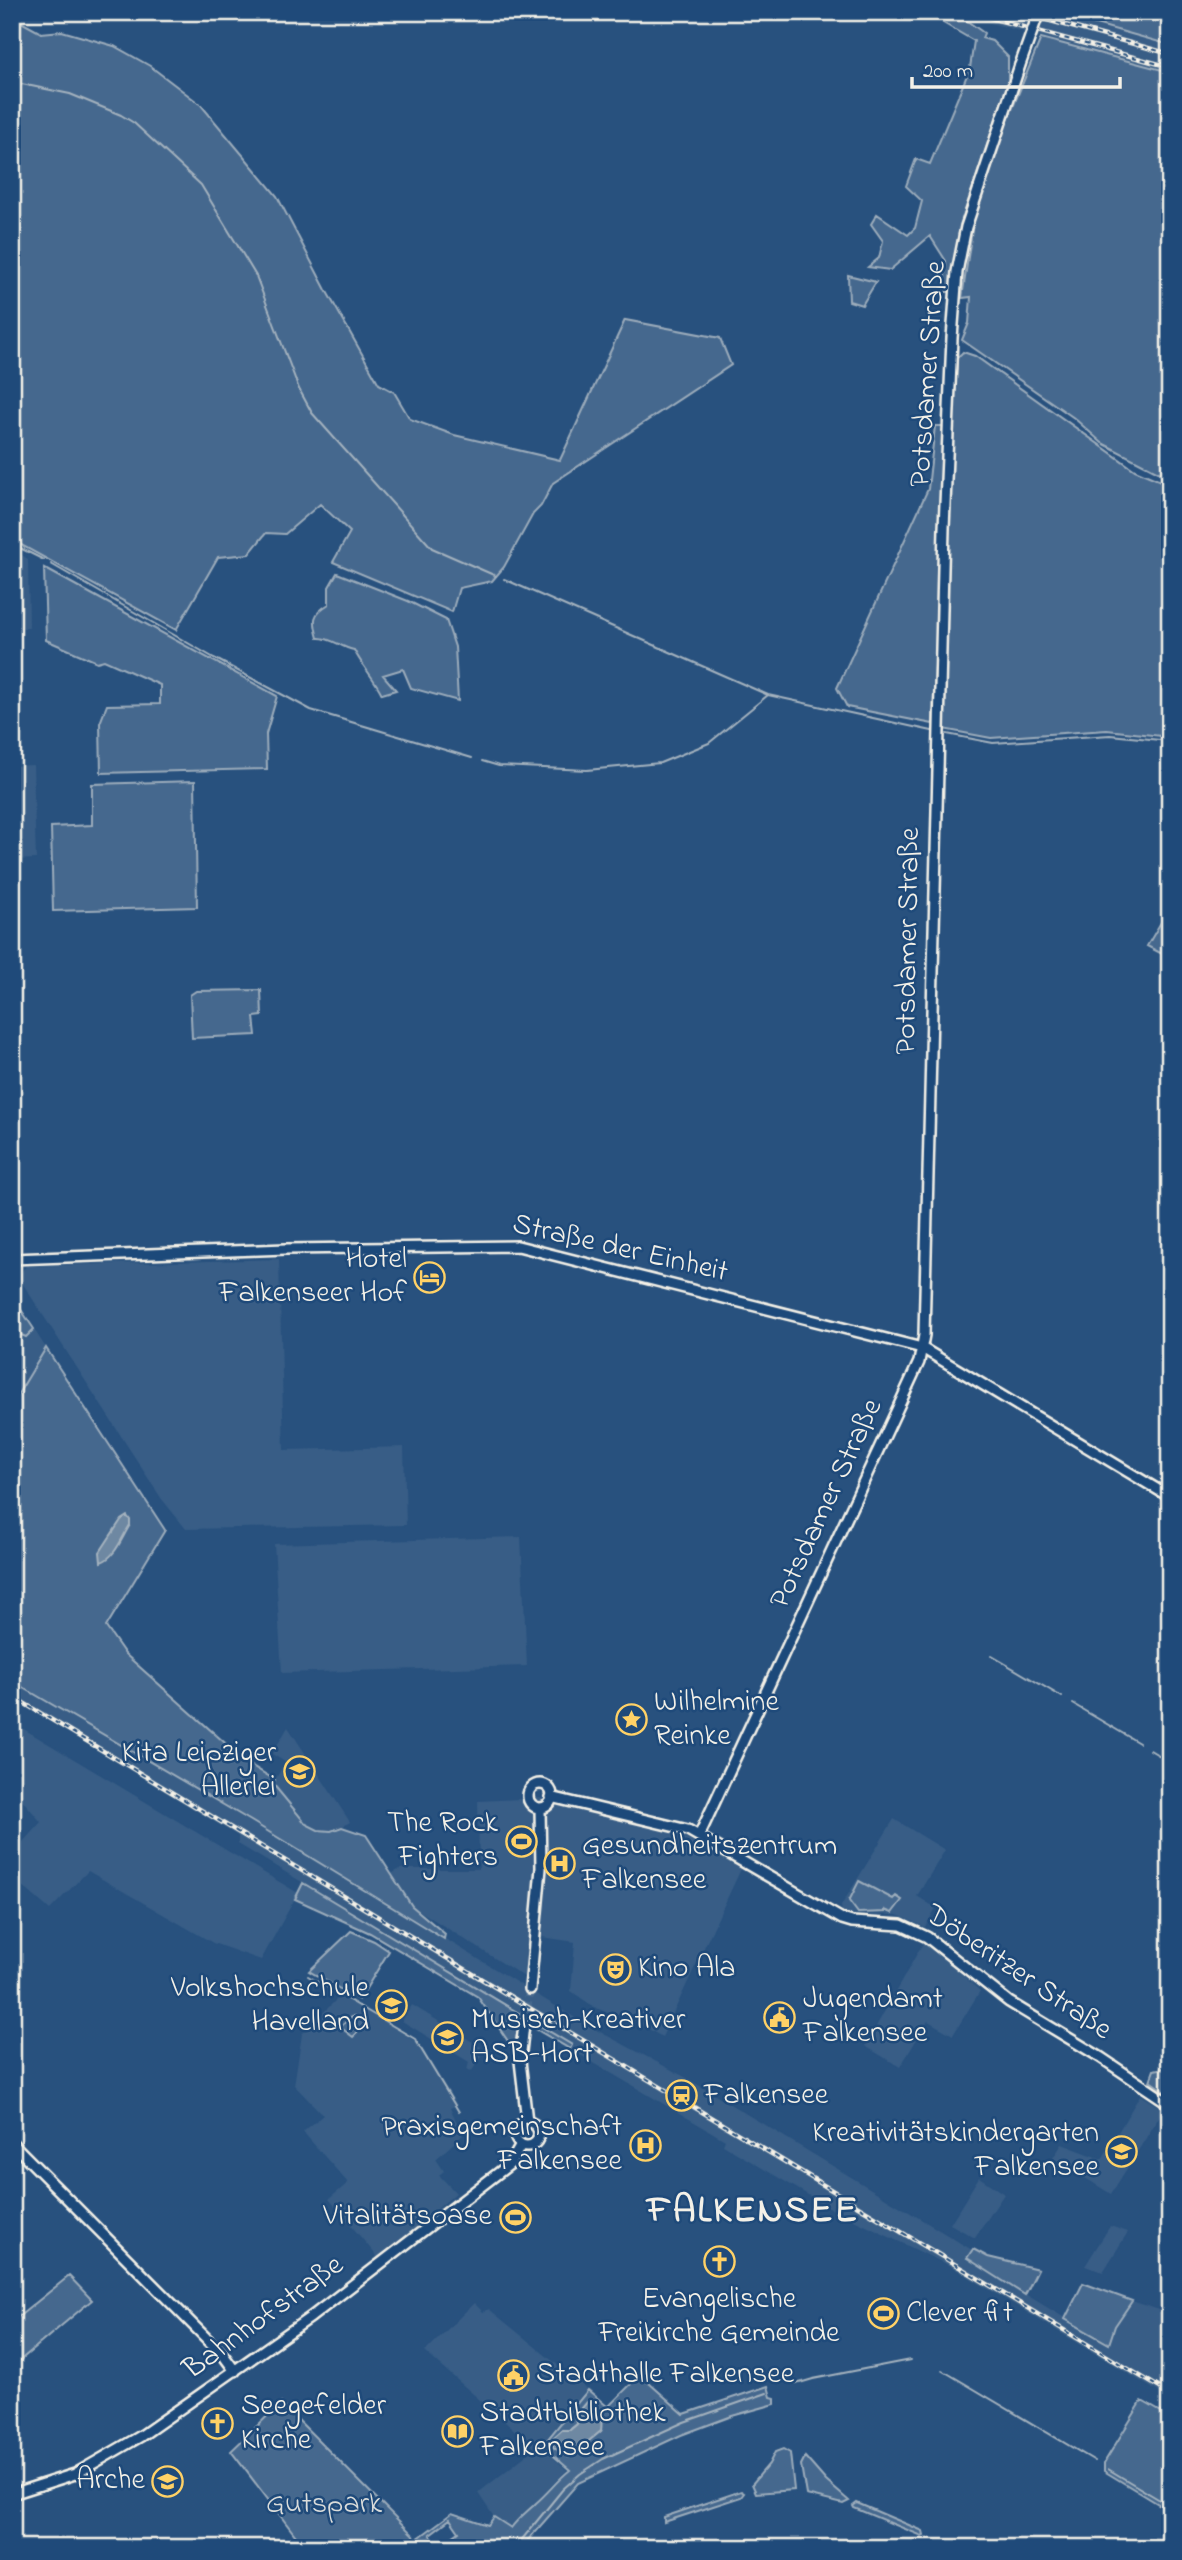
<svg xmlns="http://www.w3.org/2000/svg" width="1182" height="2560" font-family="'Indie Flower',sans-serif">
	<style>
		.built { fill: #375d86 }
		.green { fill: #45688e; stroke: #9cacbb; stroke-width: 2; fill-rule: evenodd }
		.water { fill: #6e88a2; stroke: #a4b2be; stroke-width: 2 }
		.lines { fill: none; stroke-linecap: round; stroke-linejoin: round }
		.stream { stroke: #a4b2be; stroke-width: 2 }
		.tertiary-tunnel { stroke: #47698e; stroke-width: 9; stroke-dasharray: 9 4.5; stroke-linecap: butt }
		.tertiary-casing { stroke: #f4f1e8; stroke-width: 14 }
		.tertiary { stroke: #1f4a7a; stroke-width: 9 }
		.rail-casing { stroke: #f4f1e8; stroke-width: 4.5 }
		.rail { stroke: #1f4a7a; stroke-width: 2; stroke-dasharray: 5; stroke-linecap: butt }
		.tertiary-bridge-casing { stroke: #f4f1e8; stroke-width: 14; stroke-linecap: butt }
		.tertiary-bridge { stroke: #1f4a7a; stroke-width: 9 }
		.labels { text-anchor: middle; dominant-baseline: central; stroke-width: 5; stroke-linejoin: round; paint-order: stroke }
		.street-label { font-size: 30px; fill: #f4f1e8; stroke: #1f4a7a }
		.poi-label { font-size: 30px; fill: #f4f1e8; stroke: #1f4a7a; text-anchor: start }
		.park-label { font-size: 30px; fill: #dadcda; stroke: #1f4a7a }
		.district-label { font-size: 37px; font-weight: bold; letter-spacing: 2px; fill: #f4f1e8; stroke: #1f4a7a }
	</style>
	<rect width="100%" height="100%" fill="#28517e"/>
	<filter id="ink" filterUnits="userSpaceOnUse"><feTurbulence type="fractalNoise" baseFrequency=".0143" numOctaves="2"/><feDisplacementMap in="SourceGraphic" scale="14" xChannelSelector="R" yChannelSelector="G"/><feConvolveMatrix kernelMatrix="1 2 1 2 8 2 1 2 1" color-interpolation-filters="sRGB"/></filter>
	<g filter="url(#ink)">
		<!-- built -->
		<path class="built" d="M950,12h103l31,7 86,26v27z
			M12,549l16,10 1,69h-17z
			M33,765l3,94 -22,1 -2,33v-127z
			M279,1259l5,191 120,-3 2,78 -220,4 -25,-31 -140,-217 -2,-6 7,-9z
			M12,1295l34,53 -34,56z
			M521,1537l6,129 -245,7 -8,-129z
			M12,1681l239,140 336,204 98,52 287,173 -5,9 141,85 7,-18 17,-25 38,13v85l-218,-132 -115,-55 -114,-67 2,-5 -155,-91 2,-4 -52,-33 -282,-168v-8l-226,-138z
			M12,1722l286,171 -37,67 -48,-17 -125,-72 -38,39 -38,-33v-23l29,-32 -29,-34z
			M288,1727l62,95 -8,5 -11,4 -13,-1 -12,-6 -33,-40 12,-22 -13,-8z
			M540,1798l145,39 56,32 -79,168 -35,-21 -19,-3 -14,-6 -23,-16 4,-49 -33,-5 -5,48 -125,-79 -21,-32 9,-5h79l-1,-68z
			M894,1819l51,31 -28,46 19,12 -11,19 -28,-12 -49,-1 -6,-3 -1,-5z
			M923,1943l19,13 38,35 -27,44 -25,-14 -28,46 -35,-21z
			M342,1994l73,47 10,12 32,52 -7,3 13,27 -27,24 8,12 -5,4 17,18 -77,66 -50,-60 19,-16 -45,-51 20,-17 -29,-30 8,-51z
			M412,2005l69,42 -3,6 4,3 -11,16 -4,-2 2,-8 -67,-41z
			M1140,2095l19,12 2,7 -50,80 -58,-36 9,-14 40,15z
			M979,2177l25,17 -29,44 -25,-14z
			M1110,2226l18,6 -25,40 -18,-6z
			M474,2303l9,9 6,-3 98,80 -47,57 27,24 -18,18 -7,12 -33,27 -15,-10 -16,-24 57,-45 -110,-96z"/>
		<!-- green -->
		<path class="green" d="M1053,12h117v33z
			M942,15l25,6 17,12 -2,5 10,3 16,16v26l-48,142 -10,67h-7l3,-31 -16,-25 -40,34 -22,-3 11,-9 4,-17 -12,-17 6,-10 31,21 7,-7 7,-27 -16,-15 10,-27 14,5 40,-96 4,-27 -31,-18z
			M12,17l29,16 21,-2 52,15 36,20 51,39 76,91 49,94 53,94 15,8 16,27 44,16 106,25 65,-140 95,18 11,27 -178,118 -12,23 -8,8 -29,53 -12,14 -33,7 -7,24 -119,-50 17,-30 -30,-28 -35,30 -19,-1 -17,21 -31,3 -42,73 -164,-90z
			M1041,38l129,34v406l-68,-35 -28,-25 -112,-78 7,-17 2,-26 -9,1 11,-75 21,-69z
			M848,275l28,7 -14,23 -13,-4z
			M963,352l12,4 160,114 35,15v252l-63,-7 -116,8 -48,-9 6,-232 8,-139z
			M935,426h8l-10,298 -86,-17 -10,-19 91,-199z
			M44,568l233,128 -11,38 1,35 -166,4 -1,-50 7,-18 53,-1v-19l-56,-25 -7,2 -51,-22z
			M337,573l71,28 38,19 9,27 3,54 -47,-13 -8,-19 -20,6 13,15 -14,4c-8,-16 -20,-28 -28,-44 -13,-2 -23,-13 -36,-12 -5,-18 -6,-24 11,-34v-17z
			M195,781l2,126 -144,4 -2,-84 41,-2v-41z
			M1170,907v51l-23,-12z
			M261,990l1,26 -8,1 2,18 -64,3 -2,-43 6,-4z
			M12,1296l22,33 -8,8 -14,-6z
			M46,1348l119,182 -59,97 19,27 108,96 -2,3 44,27 -2,4 33,40 12,6 13,1 11,-4 24,8 46,71 33,28 -1,5 -193,-118 -239,-140v-277z
			M859,1881l34,18 3,-3 6,4 -10,13 -7,-3v2l-27,1 -9,-12z
			M303,1883l269,162 -2,4 -50,-29 -6,30 -36,-53 -108,-64 -75,-34z
			M351,1931l23,10 15,10 -30,49 -50,-29z
			M353,2016l6,1 7,7 -13,13 -13,-10z
			M1170,2067v28l-20,-14 4,-11z
			M973,2249l15,8 50,12 -13,26 -58,-37z
			M69,2276l23,24 -80,67v-53l5,4z
			M1083,2283l49,18 -17,25 -6,18 -44,-25z
			M640,2375l44,39 84,-28 3,11 4,1v6l-43,12 -51,19 -103,48 -57,65h-216l-74,-97 50,-48 136,136 35,-26 36,12 6,-8 17,11c7,-10 16,-16 25,-25 12,-10 21,-23 34,-33l-28,-24 46,-56 20,17zM577,2424l24,7 -32,26 -15,-10 1,-6zM450,2519l9,13 -20,14 -9,-12z
			M1142,2401l28,16v94l-66,-40v-8z
			M783,2449l7,4 4,37 -38,3 -4,-9 17,-20 6,-12z
			M805,2457l21,24 23,20 -6,3 -37,-9 -5,-30z
			M741,2491l3,2 -3,4 -77,25v-5z
			M857,2503l66,28 1,4 -2,1 -68,-28 -1,-2z"/>
		<!-- water -->
		<path class="water" d="M127,1516l3,4v5c-8,12 -15,33 -29,37l-1,-10 21,-32z
			M587,2402c13,9 16,13 14,29l-32,26 -16,-10 1,-10 8,-7h8l7,-6 -1,-9z"/>
		<g class="lines">
			<!-- stream -->
			<path class="stream" d="M12,82l58,12 51,21 13,8 67,62 55,91 43,113 13,24 120,135 64,28
				M12,544l32,16
				M51,564l163,94 97,52 161,48
				M504,579l264,116 164,36
				M947,734l46,9 117,-8 60,6
				M482,761l17,5 88,4 73,-7 49,-20 59,-48
				M992,1656l70,41
				M1073,1704l66,39
				M1150,1750l20,12
				M308,1976l107,63 44,73
				M942,2370l153,91
				M796,2384l17,-5 97,-19
				M1108,2469l62,37
				M515,2548l48,-59 17,-15 23,-15 81,-37 83,-29"/>
			<!-- tertiary-tunnel -->
			<path class="tertiary-tunnel" d="M524,2024l6,-35"/>
			<defs>
				<path id="tertiary" d="M12,1259l274,-10 232,-3 404,102 248,149
					M528 1796a12 12 0 1 1 24 0a12 12 0 1 1-24 0Z
					M551,1797l137,33 154,89 10,3 49,3 26,12 82,65 91,55 70,47
					M699,1836l196,-422 24,-52 5,-27 20,-807 8,-190 5,-66 9,-45 54,-162
					M530,1989l11,-121 -1,-60
					M524,2024l-4,37 7,60
					M515 2134a12 12 0 1 1 24 0a12 12 0 1 1-24 0Z
					M12,2143l212,213 11,15
					M12,2494l63,-20 66,-38 170,-119 199,-153 11,-19"/>
			</defs>
			<!-- tertiary casing -->
			<use href="#tertiary" class="tertiary-casing"/>
			<!-- tertiary -->
			<use href="#tertiary" class="tertiary"/>
			<defs>
				<path id="rail" d="M968,12l202,55
					M1018,12l152,42
					M12,1696l1158,698"/>
			</defs>
			<!-- rail casing -->
			<use href="#rail" class="rail-casing"/>
			<!-- rail -->
			<use href="#rail" class="rail"/>
			<defs>
				<path id="tertiary-bridge" d="M1020,65l19,-53"/>
			</defs>
			<!-- tertiary-bridge casing -->
			<use href="#tertiary-bridge" class="tertiary-bridge-casing"/>
			<!-- tertiary-bridge -->
			<use href="#tertiary-bridge" class="tertiary-bridge"/>
		</g>
	</g>
	<!-- icons -->
	<defs>
		<symbol id="hotel-ring" viewBox="-11 -11 22 22"><circle r="9.5" fill="#1f4a7a" stroke="#ffd166" stroke-width="1.5"/><path d="M-6-4.5h1.5V1H6V5H4.5V3h-9V5H-6ZM-4 0a1.8 1.8 0 1 1 3.6 0ZM.5 0V-2.5h3Q6-2.5 6 0Z" fill="#ffd166"/></symbol>
		<symbol id="sight-ring" viewBox="-11 -11 22 22"><circle r="9.5" fill="#1f4a7a" stroke="#ffd166" stroke-width="1.5"/><path d="M0-6L1.8-2.2L6-1.7L2.9 1.2L3.7 5.4L0 3.3L-3.7 5.4L-2.9 1.2L-6-1.7L-1.8-2.2Z" fill="#ffd166"/></symbol>
		<symbol id="school-ring" viewBox="-11 -11 22 22"><circle r="9.5" fill="#1f4a7a" stroke="#ffd166" stroke-width="1.5"/><path d="M0-5L7-2L0 1L-7-2ZM-4 1L0 2.5L4 1V4Q0 6-4 4Z" fill="#ffd166"/></symbol>
		<symbol id="stadium-ring" viewBox="-11 -11 22 22"><circle r="9.5" fill="#1f4a7a" stroke="#ffd166" stroke-width="1.5"/><path d="M0-5a6.5 5 0 1 0 0 10a6.5 5 0 1 0 0-10ZM-3.5-1.8h7v3.6h-7Z" fill="#ffd166"/></symbol>
		<symbol id="hospital-ring" viewBox="-11 -11 22 22"><circle r="9.5" fill="#1f4a7a" stroke="#ffd166" stroke-width="1.5"/><path d="M-5-5h3v3.5h4V-5h3V5h-3V1.5h-4V5h-3Z" fill="#ffd166"/></symbol>
		<symbol id="theatre-ring" viewBox="-11 -11 22 22"><circle r="9.5" fill="#1f4a7a" stroke="#ffd166" stroke-width="1.5"/><path d="M-5-5.5Q0-4 5-5.5V0Q5 5 0 6Q-5 5-5 0ZM-3.3-2.5H-1v1.5H-3.3ZM1-2.5H3.3v1.5H1ZM-2.8 1Q0 5.5 2.8 1Z" fill="#ffd166"/></symbol>
		<symbol id="university-ring" viewBox="-11 -11 22 22"><circle r="9.5" fill="#1f4a7a" stroke="#ffd166" stroke-width="1.5"/><path d="M0-5L7-2L0 1L-7-2ZM-4 1L0 2.5L4 1V4Q0 6-4 4Z" fill="#ffd166"/></symbol>
		<symbol id="civic-ring" viewBox="-11 -11 22 22"><circle r="9.5" fill="#1f4a7a" stroke="#ffd166" stroke-width="1.5"/><path d="M-.6-6.5H3V-4.5H.6V-3L4-1V1h2V6H-6V1h2V-1L-.6-3ZM-1.2 2.5V6h2.4V2.5Z" fill="#ffd166"/></symbol>
		<symbol id="station-ring" viewBox="-11 -11 22 22"><circle r="9.5" fill="#1f4a7a" stroke="#ffd166" stroke-width="1.5"/><path d="M-3-6H3Q5-6 5-4V2Q5 4 3 4L4.5 6H3L1.5 4h-3L-3 6H-4.5L-3 4Q-5 4-5 2V-4Q-5-6-3-6ZM-3.5-4v3h7v-3ZM-3.5 1v1.5H-2V1ZM2 1v1.5H3.5V1Z" fill="#ffd166"/></symbol>
		<symbol id="church-ring" viewBox="-11 -11 22 22"><circle r="9.5" fill="#1f4a7a" stroke="#ffd166" stroke-width="1.5"/><path d="M-1.2-6h2.4v3.5h3.3v2.4h-3.3V6h-2.4V-.1h-3.3v-2.4h3.3Z" fill="#ffd166"/></symbol>
		<symbol id="library-ring" viewBox="-11 -11 22 22"><circle r="9.5" fill="#1f4a7a" stroke="#ffd166" stroke-width="1.5"/><path d="M-6-4Q-3-5.5-.7-3.5V5Q-3 3-6 4ZM6-4Q3-5.5 .7-3.5V5Q3 3 6 4Z" fill="#ffd166"/></symbol>
	</defs>
	<g fill-rule="evenodd">
		<use href="#hotel-ring" x="412" y="1260" width="35" height="35"/>
		<use href="#sight-ring" x="614" y="1702" width="35" height="35"/>
		<use href="#school-ring" x="282" y="1754" width="35" height="35"/>
		<use href="#stadium-ring" x="504" y="1824" width="35" height="35"/>
		<use href="#hospital-ring" x="542" y="1846" width="35" height="35"/>
		<use href="#theatre-ring" x="598" y="1952" width="35" height="35"/>
		<use href="#university-ring" x="374" y="1988" width="35" height="35"/>
		<use href="#civic-ring" x="762" y="2000" width="35" height="35"/>
		<use href="#school-ring" x="430" y="2020" width="35" height="35"/>
		<use href="#station-ring" x="664" y="2078" width="35" height="35"/>
		<use href="#hospital-ring" x="628" y="2128" width="35" height="35"/>
		<use href="#school-ring" x="1104" y="2134" width="35" height="35"/>
		<use href="#stadium-ring" x="498" y="2200" width="35" height="35"/>
		<use href="#church-ring" x="702" y="2244" width="35" height="35"/>
		<use href="#stadium-ring" x="866" y="2296" width="35" height="35"/>
		<use href="#civic-ring" x="496" y="2358" width="35" height="35"/>
		<use href="#church-ring" x="200" y="2406" width="35" height="35"/>
		<use href="#library-ring" x="440" y="2414" width="35" height="35"/>
		<use href="#school-ring" x="150" y="2464" width="35" height="35"/>
	</g>
	<g class="labels">
		<!-- street labels -->
		<g class="street-label">
			<text transform="translate(929 374) rotate(-86)">Potsdamer Straße</text>
			<text transform="translate(909 941) rotate(-89)">Potsdamer Straße</text>
			<text transform="translate(620 1249) rotate(13)">Straße der Einheit</text>
			<text transform="translate(827 1504) rotate(-65)">Potsdamer Straße</text>
			<text transform="translate(1018 1973) rotate(34)">Döberitzer Straße</text>
			<text transform="translate(264 2318) rotate(-36)">Bahnhofstraße</text>
		</g>
		<!-- poi labels -->
		<g class="poi-label">
			<text x="407" y="1260" text-anchor="end">Hotel<tspan x="407" dy="34">Falkenseer Hof</tspan></text>
			<text x="654" y="1703">Wilhelmine<tspan x="654" dy="34">Reinke</tspan></text>
			<text x="276" y="1754" text-anchor="end">Kita Leipziger<tspan x="276" dy="34">Allerlei</tspan></text>
			<text x="498" y="1824" text-anchor="end">The Rock<tspan x="498" dy="34">Fighters</tspan></text>
			<text x="582" y="1847">Gesundheitszentrum<tspan x="582" dy="34">Falkensee</tspan></text>
			<text x="638" y="1969">Kino Ala</text>
			<text x="369" y="1989" text-anchor="end">Volkshochschule<tspan x="369" dy="34">Havelland</tspan></text>
			<text x="803" y="2000">Jugendamt<tspan x="803" dy="34">Falkensee</tspan></text>
			<text x="471" y="2021">Musisch-Kreativer<tspan x="471" dy="34">ASB-Hort</tspan></text>
			<text x="704" y="2096">Falkensee</text>
			<text x="622" y="2128" text-anchor="end">Praxisgemeinschaft<tspan x="622" dy="34">Falkensee</tspan></text>
			<text x="1099" y="2134" text-anchor="end">Kreativitätskindergarten<tspan x="1099" dy="34">Falkensee</tspan></text>
			<text x="492" y="2217" text-anchor="end">Vitalitätsoase</text>
			<text x="719" y="2300" text-anchor="middle">Evangelische<tspan x="719" dy="34">Freikirche Gemeinde</tspan></text>
			<text x="906" y="2314">Clever fit</text>
			<text x="536" y="2375">Stadthalle Falkensee</text>
			<text x="241" y="2407">Seegefelder<tspan x="241" dy="34">Kirche</tspan></text>
			<text x="480" y="2414">Stadtbibliothek<tspan x="480" dy="34">Falkensee</tspan></text>
			<text x="145" y="2481" text-anchor="end">Arche</text>
		</g>
		<!-- park labels -->
		<g class="park-label">
			<text x="324" y="2505">Gutspark</text>
		</g>
		<!-- district labels -->
		<g class="district-label">
			<text x="753" y="2212">FALKENSEE</text>
		</g>
	</g>
	<!-- margin -->
	<rect width="1182" height="2560" fill="none" stroke="#1f4a7a" stroke-width="42"/>
	<rect x="21" y="21" width="1140" height="2518" fill="none" stroke="#f4f1e8" stroke-width="2.5" filter="url(#ink)"/>
	<!-- scale -->
	<path d="M912 77v10h208v-10" fill="none" stroke="#f4f1e8" stroke-width="3.5"/>
	<text x="923" y="77" font-size="21" fill="#f4f1e8" stroke="#1f4a7a" stroke-width="5" paint-order="stroke">200 m</text>
</svg>
